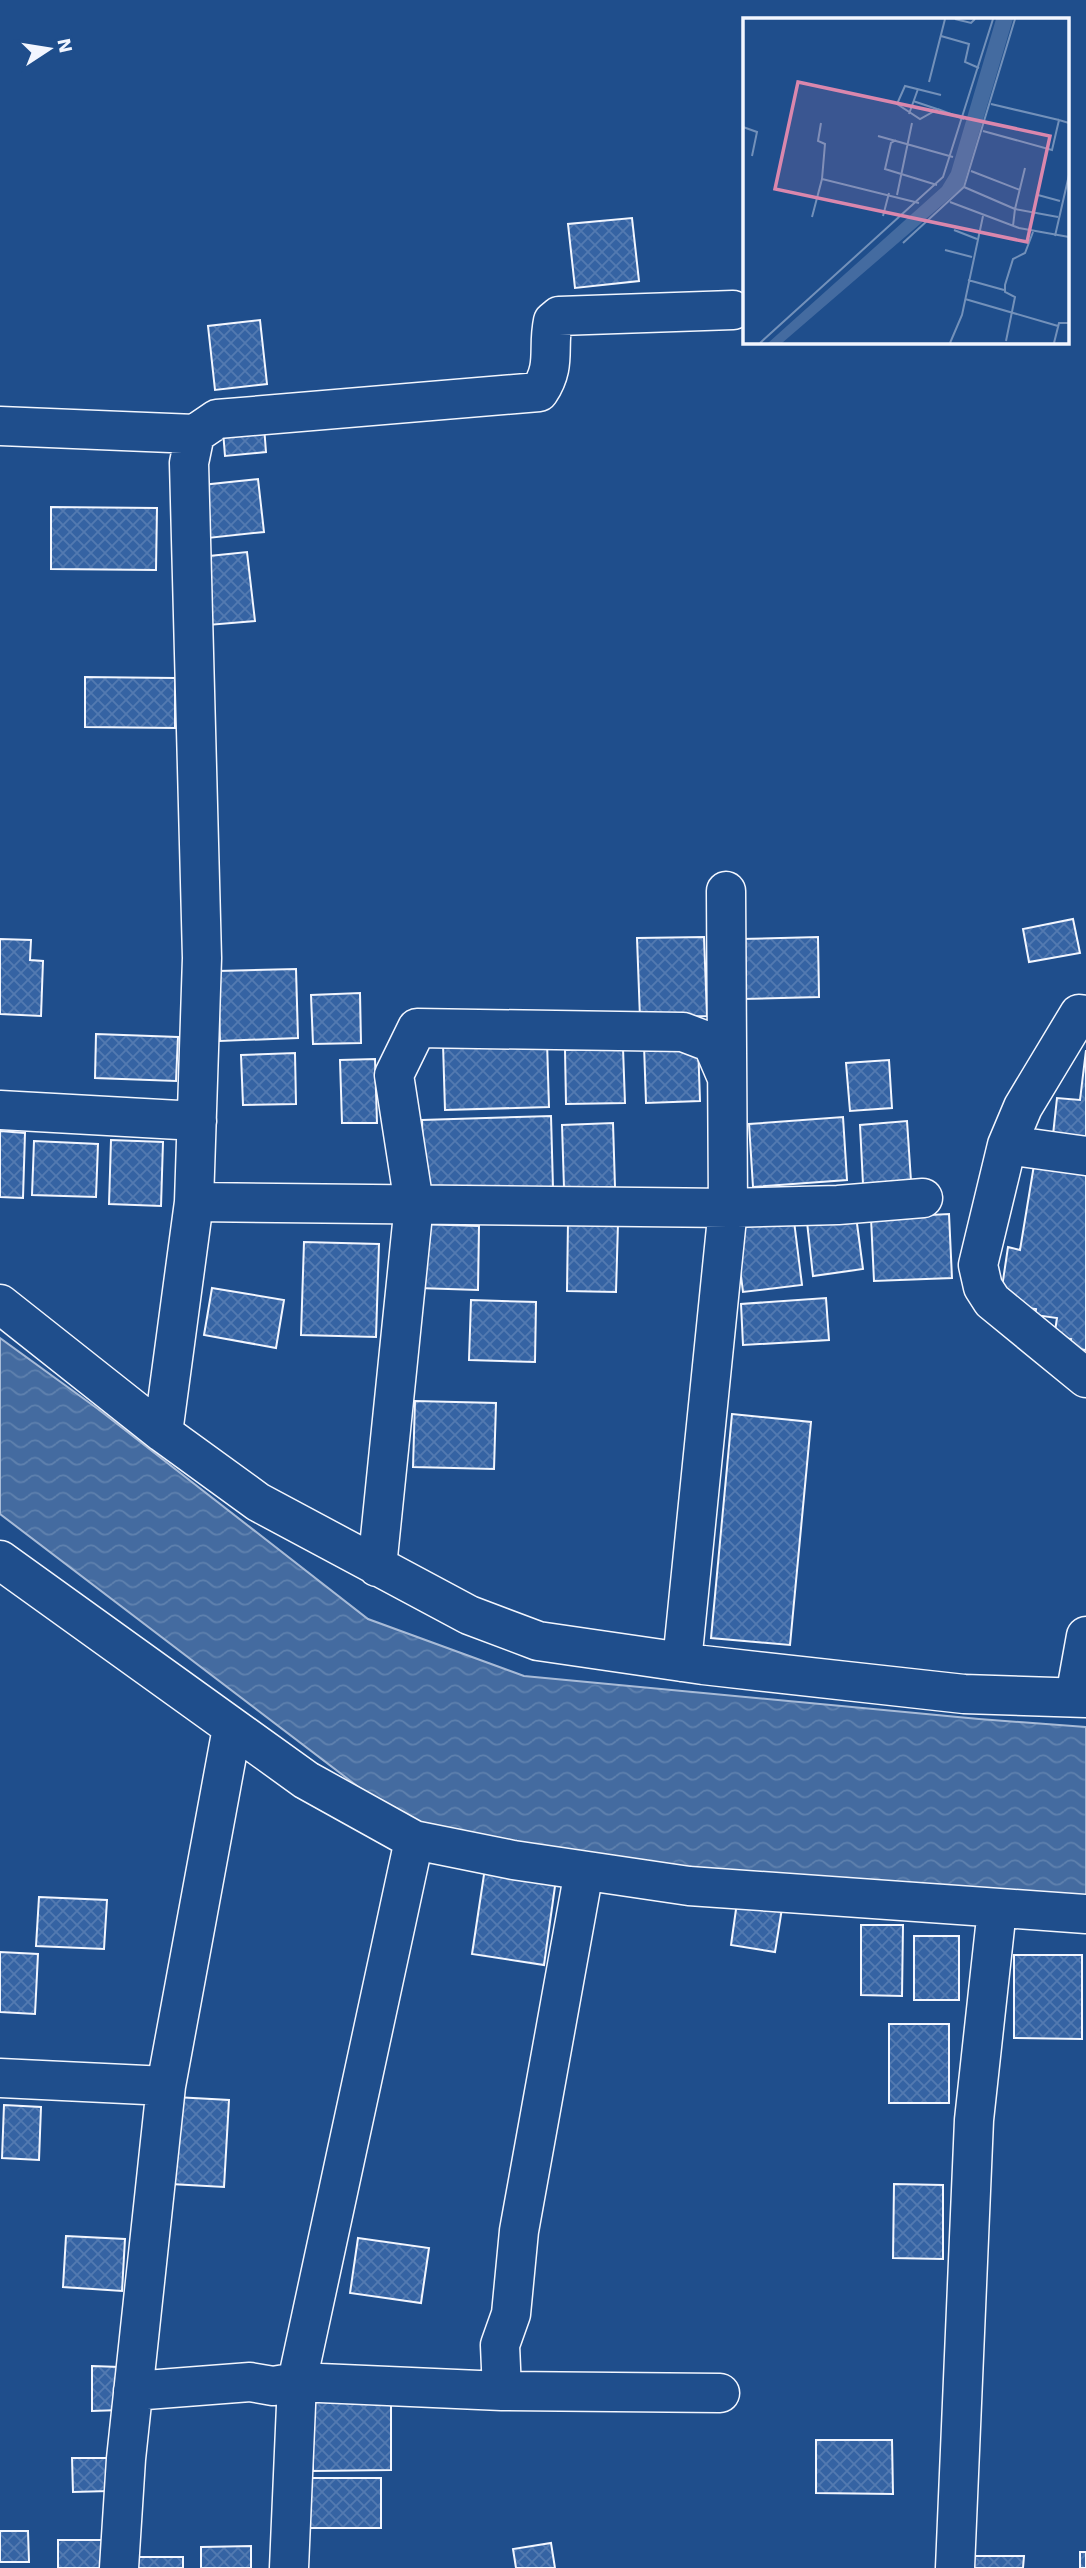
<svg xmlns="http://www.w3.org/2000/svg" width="1086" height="2568" font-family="'Work Sans',sans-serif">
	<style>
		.water { fill: url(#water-waves); stroke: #a8bbd7; stroke-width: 2 }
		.building { fill: url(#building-cross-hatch); stroke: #f2f6ff; stroke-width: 2 }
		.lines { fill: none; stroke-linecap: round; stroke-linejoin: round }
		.street-casing { stroke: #f2f6ff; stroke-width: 41 }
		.street { stroke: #1f4e8c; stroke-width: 38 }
		.inset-road { fill: none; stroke: #7391ba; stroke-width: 2 }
		.view { fill: #da87ad; fill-opacity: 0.15; stroke: #da87ad; stroke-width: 3.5 }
		.inset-edge { fill: none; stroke: #f2f6ff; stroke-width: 3.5 }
	</style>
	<defs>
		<pattern id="water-waves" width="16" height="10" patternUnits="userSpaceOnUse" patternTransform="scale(1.75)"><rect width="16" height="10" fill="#446ba0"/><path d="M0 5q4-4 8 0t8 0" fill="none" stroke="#5f81ae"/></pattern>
		<pattern id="building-cross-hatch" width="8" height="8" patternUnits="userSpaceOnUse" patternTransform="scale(1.75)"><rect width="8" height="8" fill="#3563a3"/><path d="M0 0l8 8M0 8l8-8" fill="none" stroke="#537ab1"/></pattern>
	</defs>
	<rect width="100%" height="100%" fill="#1f4e8c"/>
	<!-- water -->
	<path class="water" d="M0,1338l98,71 270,210 156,57 455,43 107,8v173l-465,-27 -214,-49 -407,-310z"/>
	<!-- building -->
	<path class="building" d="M632,218l7,63 -64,7 -7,-64z
		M260,320l7,64 -52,6 -7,-64z
		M264,426l2,26 -41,4 -2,-25z
		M258,479l6,53 -56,6 -6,-53z
		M51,507l106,1 -1,62 -105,-1z
		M247,552l8,69 -47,4 -8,-68z
		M85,677l90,1v50l-90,-1z
		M1073,919l7,34 -51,9 -6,-33z
		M704,937l3,79 -67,2 -3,-80z
		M818,937l1,60 -77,2 -2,-60z
		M0,939l31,1 -1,20 13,1 -2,55 -41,-2z
		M296,969l2,69 -78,3 -2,-70z
		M360,993l1,50 -48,1 -2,-49z
		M96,1034l82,3 -2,44 -81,-3z
		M547,1041l2,66 -104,3 -2,-66z
		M698,1044l2,57 -54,2 -2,-58z
		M623,1048l2,55 -59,1 -1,-54z
		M1086,1050v89l-33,-4 4,-37 23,2z
		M295,1053l1,51 -53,1 -2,-50z
		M375,1059l2,64h-35l-2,-63z
		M889,1060l3,48 -42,3 -4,-48z
		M551,1116l2,72 -129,3 -2,-71z
		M843,1117l4,63 -94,7 -4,-63z
		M907,1121l4,60 -48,3 -3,-59z
		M613,1123l2,64 -51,1 -2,-63z
		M0,1131l25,2 -2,65 -23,-1z
		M111,1140l52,2 -2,64 -52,-2z
		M34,1141l64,3 -2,53 -64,-2z
		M1034,1165l52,8v177l-17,-2 2,-9 -17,-2 3,-19 -22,-3 1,-6 -22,-3 -13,-12 7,-47 12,3z
		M949,1214l3,64 -78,3 -3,-63z
		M856,1216l7,53 -50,7 -6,-54z
		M568,1221l50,2 -2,69 -49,-1z
		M794,1221l8,64 -59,7 -8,-64z
		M420,1224l59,2 -1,64 -60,-2z
		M304,1242l75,2 -3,93 -75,-2z
		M212,1288l72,12 -8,48 -72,-13z
		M826,1298l3,42 -86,5 -2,-41z
		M471,1300l65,2 -1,60 -66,-2z
		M415,1401l81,2 -2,66 -81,-2z
		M732,1414l79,8 -21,223 -79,-7z
		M485,1868l71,11 -12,86 -72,-11z
		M738,1895l45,7 -8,50 -44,-7z
		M39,1897l68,3 -3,49 -68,-3z
		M861,1925h42l-1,71 -41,-1z
		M914,1936h45v64h-45z
		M0,1952l38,2 -3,60 -35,-2z
		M1014,1955h68v84l-68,-1z
		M889,2024h60v79h-60z
		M175,2097l54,3 -5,87 -53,-3z
		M4,2105l37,2 -2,53 -37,-2z
		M894,2184l49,1v74l-50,-1z
		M66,2236l59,3 -3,52 -59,-4z
		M358,2238l71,10 -8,55 -71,-10z
		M92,2366l28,1v43l-28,1z
		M391,2388v82l-78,1 -1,-82z
		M816,2440h76l1,54 -77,-1z
		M72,2458h37v33l-36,1z
		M306,2478h75v50h-74z
		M0,2531h28l1,31h-29z
		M58,2540h50v28h-50z
		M551,2543l4,25h-39l-3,-19z
		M251,2546v22h-50v-21z
		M1080,2552h6v16h-6z
		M966,2556h58l-1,12h-58z
		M135,2557h48v11h-48z"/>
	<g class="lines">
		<defs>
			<path id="street" d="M0,426l195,8
				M1086,1015l-7,-1 -56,93 -16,38 -29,120 5,22 9,14 94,77
				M0,1110l197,11
				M1007,1145l79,11
				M194,1202l534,6 110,-3 85,-7
				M0,1304l163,129 95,69 211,113 69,26 165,24 261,29 122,4
				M163,1433l31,-231 8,-244 -13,-495 6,-29 22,-15 322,-27c18,-27 8,-43 14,-71l6,-5 174,-6
				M0,1560l306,220 108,60 99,20 176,26 397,28
				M377,1567l37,-363 -20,-129 23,-47 266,4 29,11 15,35
				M682,1662l46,-454 -2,-317
				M1075,1697l11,-61
				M414,1840l-117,542 205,9 218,2
				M0,2078l166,8
				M133,2391l117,-9 23,4 24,-4 -8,186
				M502,2391l-2,-46 11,-31 8,-83 65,-360
				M119,2568l7,-109 40,-373 66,-358
				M955,2568l19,-448 23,-211"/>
		</defs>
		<!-- street casing -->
		<use href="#street" class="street-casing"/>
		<!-- street -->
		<use href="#street" class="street"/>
	</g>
	<!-- overview -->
	<g transform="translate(743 18)">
		<rect width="326" height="326" fill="#1f4e8c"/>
		<path d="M253,1h17l-50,168 -181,156h-14l174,-156 9,-15z" fill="#446ba0"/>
		<path class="inset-road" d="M212,1l16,4 4,-4M198,18l28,8 -4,18 14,6M186,64l16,-63M198,77l-36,-9 -8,18 23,15 18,-10 26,10M170,83l24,8M248,86l68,16M166,96l9,-25M78,105l-3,18 7,3 -3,35 97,24M0,109l14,5 -5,24M240,113l69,19 7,-30 10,3M135,118l75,21M153,122l-5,3 -6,26 52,16M228,153l49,19M221,169l51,22 10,-41M154,177l15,-72M295,177l22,6M207,184l69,26 50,9M140,198l6,-23M69,199l10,-38M270,208l2,-17 43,8M211,212l23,9M312,218l14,-61M160,225l61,-56 51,-168M202,232l27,7M225,262l36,10M222,281l93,27M263,323l9,-44 -10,-5v-7l8,-26 12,-6 8,-21M17,325l183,-166 50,-158M207,325l12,-28 21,-99M311,325l5,-20h10"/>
		<path class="view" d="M55,64l252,54 -23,106 -252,-53z"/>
		<rect width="326" height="326" class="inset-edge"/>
	</g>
	<!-- north arrow -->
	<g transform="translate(49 49) rotate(78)" stroke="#1f4e8c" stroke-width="5" paint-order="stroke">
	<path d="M0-5L12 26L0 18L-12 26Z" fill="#f2f6ff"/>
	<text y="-10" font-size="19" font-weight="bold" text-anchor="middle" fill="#f2f6ff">N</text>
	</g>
</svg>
